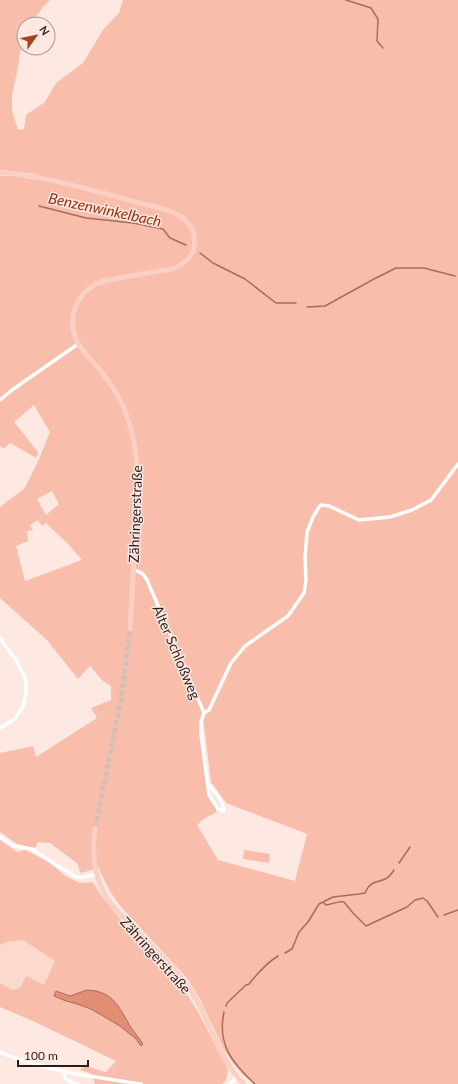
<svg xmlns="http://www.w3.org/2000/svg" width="458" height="1084" font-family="Lato,sans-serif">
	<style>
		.built { fill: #fbd9ce }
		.green { fill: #f8bdab; fill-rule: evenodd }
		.water { fill: #e18e75; stroke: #aa6c59 }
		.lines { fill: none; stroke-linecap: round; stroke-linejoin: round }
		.stream { stroke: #aa6c59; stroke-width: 1.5 }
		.secondary-tunnel { stroke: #d3bfba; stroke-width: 5; stroke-dasharray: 5 2.5; stroke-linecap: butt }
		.minor { stroke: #fff; stroke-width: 3.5 }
		.secondary { stroke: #f9d0c3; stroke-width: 5 }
		.labels { text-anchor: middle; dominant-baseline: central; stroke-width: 3; stroke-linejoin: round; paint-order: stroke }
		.street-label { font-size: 14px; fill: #2a1d19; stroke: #fde8e2 }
		.water-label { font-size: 15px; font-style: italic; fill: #92310f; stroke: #fde8e2 }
	</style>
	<rect width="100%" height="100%" fill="#fde8e2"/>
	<!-- built -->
	<path class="built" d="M23,940l32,21 -11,24 -24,3 -8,3 -12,-8v-38l6,-3z"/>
	<!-- green -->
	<path class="green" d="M0,0h50l-7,7 -13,17h-6v14l-4,15 -3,19 -5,23v16l6,19 6,-1 2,-14 19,-13 11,-19 27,-20 20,-33 16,-17 4,-13h335v1084h-204l-12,-10 -9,-11 -9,-13 -24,-51 -14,-22 -64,-69c-10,-12 -17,-25 -23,-40l-18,5 -2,-3 -1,-6 -28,-21 -12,-1 -3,6 -18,-4 -17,-12v-79l33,-7 3,11 61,-39 -6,-10 20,-8v-14l-8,-5 -13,-15 -12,13 -31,-39 -47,-42v-91l25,-19 14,-29 11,-27 -16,-27 -20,17 24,30 -2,6 -26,-15 -7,6 -3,-4v-269h13l24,4v-6l-37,-4zM52,491l7,13 -13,11 -9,-16zM38,520l4,6 4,-3 22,21 14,16 -57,21 -9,-35 12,-5 -1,-10 6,-1 -3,-5zM203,717l8,65 15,21 81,31 -12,47 -77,-21 -21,-35 8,-7 12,-6 -1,-2 2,-1 -9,-14 -8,-73z
		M0,840l17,12 8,-2 22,11 20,16 13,6 12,-1 2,2 5,8 24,31 55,57 20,32 30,58 -2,10 -4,4h-127l-3,-10 -12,-4 5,-4 21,6 10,-11 -83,-40 -33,-14v-24l12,7 8,-2 6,-12 18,9 11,-24 -32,-21 -17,2 -6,3z
		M244,850l26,4 -1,9 -26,-4z"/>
	<!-- water -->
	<path class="water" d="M87,990c26,1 32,17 43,36 4,6 9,12 13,18l-2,2 -5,-7 -16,-13 -29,-17 -14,-5 -11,-3 -12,-5 2,-5 14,5z"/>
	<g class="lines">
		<!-- stream -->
		<path class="stream" d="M346,0l25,8 7,11 -1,22 6,7
			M39,206l47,12 47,5 30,6 7,9 16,7
			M200,253l13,10 32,16 31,24h20
			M307,307l18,-1 49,-27 22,-11h28l31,8
			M399,863l11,-16
			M323,902l3,3c7,-1 12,-4 18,-3l9,11 13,13 41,-19 8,-7 8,-2 4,3 11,16
			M444,915l14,-5
			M285,953l7,-4 7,-17 9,-10 11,-18 14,-7 26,-3 6,-1c6,-14 12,-9 22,-15 3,-2 5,-5 7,-8
			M226,1006l1,-3 19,-18 3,-1c8,-10 17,-21 29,-28
			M224,1012c-7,32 8,51 31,72"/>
		<!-- secondary-tunnel -->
		<path class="secondary-tunnel" d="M95,828l26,-128 9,-71"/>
		<!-- minor -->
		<path class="minor" d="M0,400l12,-10 66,-46
			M134,570c7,2 10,4 13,10l57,133
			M0,638l16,22 10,20v13l-3,13 -8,13 -15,9
			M204,713l5,-3 22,-47 14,-17 43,-30 16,-23 2,-13 -1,-22 2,-26 6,-15 6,-10 2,-2 8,1 30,14 31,-3 22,-7 19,-10 27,-36
			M204,713l-3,9v12l8,61 9,14 6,2c-1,-11 -9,-20 -16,-27
			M0,837l14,9 18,3 29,19 15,9h8l13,-3
			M0,1052c9,5 19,7 29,10 36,12 74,16 112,22
			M62,1071c4,10 6,10 15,13
			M230,1084l7,-7"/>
		<!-- secondary -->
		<path class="secondary" d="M0,173c21,0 42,5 63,10 26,6 51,13 77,20 14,4 31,6 43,15 9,7 13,18 11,30 -3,10 -11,17 -21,21 -16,2 -32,5 -48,8 -10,2 -20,3 -29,7 -20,10 -29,35 -20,55 5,12 16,21 24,31 9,11 17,23 23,36 11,26 15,53 15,81l-8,142
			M95,828c-3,22 -2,43 8,63 7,14 18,24 29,35 21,22 45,43 61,68 18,29 26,66 51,90"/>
	</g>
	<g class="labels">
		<!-- street labels -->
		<g class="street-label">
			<text transform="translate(135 514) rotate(-88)">Zähringerstraße</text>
			<text transform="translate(177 652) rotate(67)">Alter Schloßweg</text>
			<text transform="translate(156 955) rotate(48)">Zähringerstraße</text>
		</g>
		<!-- water labels -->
		<g class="water-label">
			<text transform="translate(105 209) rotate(12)">Benzenwinkelbach</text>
		</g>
	</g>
	<!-- north arrow -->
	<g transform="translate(36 36) rotate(57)"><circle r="19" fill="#fde8e2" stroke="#a99792"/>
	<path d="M0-3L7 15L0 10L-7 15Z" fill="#aa4221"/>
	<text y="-6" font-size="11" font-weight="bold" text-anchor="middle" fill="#2a1d19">N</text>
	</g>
	<!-- scale -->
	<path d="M18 1060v6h70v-6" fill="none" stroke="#2a1d19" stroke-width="2"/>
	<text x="24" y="1060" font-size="12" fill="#2a1d19" stroke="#fde8e2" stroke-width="3" paint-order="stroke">100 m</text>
</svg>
